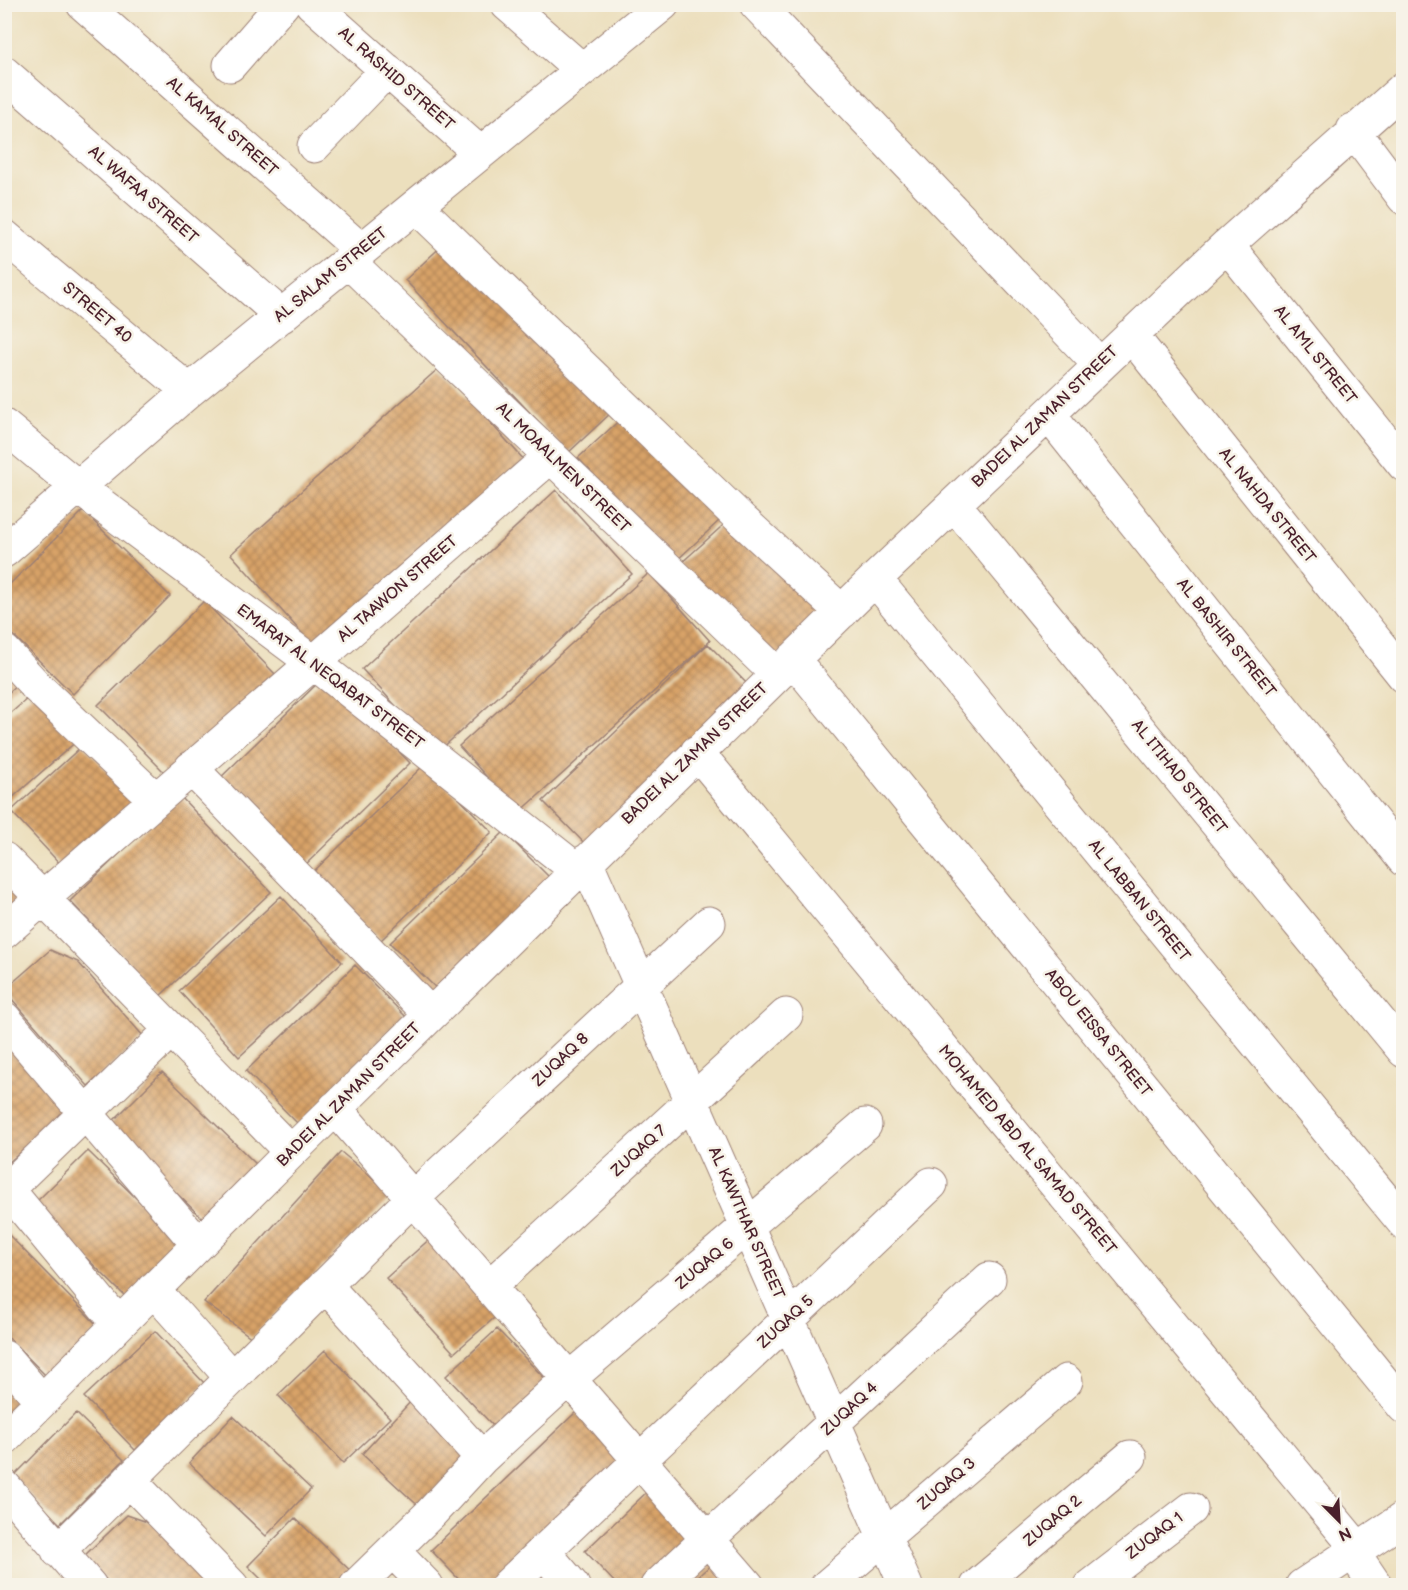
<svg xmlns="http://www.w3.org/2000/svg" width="1408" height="1590" font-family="'Balsamiq Sans',sans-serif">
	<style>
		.building { fill: url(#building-cross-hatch) }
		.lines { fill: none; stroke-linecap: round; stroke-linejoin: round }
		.minor-casing { stroke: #9b7f74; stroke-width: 35 }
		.minor { stroke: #fff; stroke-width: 33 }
		.labels { text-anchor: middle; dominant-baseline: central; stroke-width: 5; stroke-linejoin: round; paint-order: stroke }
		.street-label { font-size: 16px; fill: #4a1f2b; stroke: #f7f3e8 }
	</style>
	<defs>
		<pattern id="building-cross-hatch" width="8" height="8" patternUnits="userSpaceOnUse" patternTransform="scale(1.5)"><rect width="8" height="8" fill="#d8a368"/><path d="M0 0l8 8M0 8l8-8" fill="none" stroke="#b18456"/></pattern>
	</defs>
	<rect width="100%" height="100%" fill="#f7f3e8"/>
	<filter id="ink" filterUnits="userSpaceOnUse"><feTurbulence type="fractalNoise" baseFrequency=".0167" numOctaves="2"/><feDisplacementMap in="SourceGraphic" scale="12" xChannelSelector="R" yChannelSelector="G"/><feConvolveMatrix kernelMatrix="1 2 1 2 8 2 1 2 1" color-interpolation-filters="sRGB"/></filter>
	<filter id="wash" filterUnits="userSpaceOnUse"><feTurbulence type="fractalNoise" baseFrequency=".008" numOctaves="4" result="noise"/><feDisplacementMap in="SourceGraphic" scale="24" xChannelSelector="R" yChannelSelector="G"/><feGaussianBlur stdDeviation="1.35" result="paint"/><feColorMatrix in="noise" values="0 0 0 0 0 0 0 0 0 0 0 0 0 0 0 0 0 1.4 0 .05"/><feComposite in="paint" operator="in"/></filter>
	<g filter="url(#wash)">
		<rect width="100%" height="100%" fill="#ecdfbd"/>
		<g id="blocks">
			<!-- building -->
			<path class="building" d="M447,241l165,171 -44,41 -163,-173z
				M440,367l86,95 -209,188 -86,-96z
				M623,417l97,103 -45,42 -97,-104z
				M556,490l76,84 -194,178 -76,-83z
				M83,511l87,85 -97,98 -69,-68v-36z
				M731,518l88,94 -45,49 -95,-96z
				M649,573l61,68 -191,172 -60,-67z
				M204,601l72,74 -106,103 -72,-73z
				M708,644l46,47 -165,157 -46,-47z
				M4,659l19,20 -19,18z
				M325,676l85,87 -110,107 -85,-87z
				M36,691l43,48 -75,66v-86z
				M83,745l52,56 -72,66 -52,-56z
				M425,764l67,68 -112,109 -68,-68z
				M180,796l91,96 -111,104 -90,-95z
				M504,832l48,48 -113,111 -49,-48z
				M4,868l23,23 -23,22z
				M281,896l61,66 -103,95 -60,-66z
				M50,950l28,12 66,75 -56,49 -84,-96z
				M355,965l54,55 -109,106 -54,-55z
				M4,1038l64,74 -60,51 -4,-5z
				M162,1072l95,93 -54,54 -95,-93z
				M88,1151l96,94 -54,56 -97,-96z
				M341,1152l52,43 -141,143 -48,-36z
				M4,1230l96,98 -52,50 -44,-45z
				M433,1236l68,76 -47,41 -68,-75z
				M497,1329l54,56 -51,48 -54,-57z
				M155,1331l50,53 -70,66 -51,-53z
				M325,1350l65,68 -47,45 -65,-68z
				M4,1376l24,23 -24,24z
				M413,1399l64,59 -51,55 -64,-59z
				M577,1411l52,54 -127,121h-37l-34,-36z
				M76,1413l48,47 -64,64 -47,-47z
				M233,1416l78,73 -45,47 -77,-73z
				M651,1488l47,50 -51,48h-29l-33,-35z
				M127,1515l26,9 60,62h-101l-28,-30z
				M295,1518l61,58 -9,10h-79l-20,-20z
				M720,1557l25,29h-58z"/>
		</g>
	</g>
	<g filter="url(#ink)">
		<use href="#blocks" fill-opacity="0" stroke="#9b7f74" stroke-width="1.5"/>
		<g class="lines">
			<defs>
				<path id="minor" d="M83,4l278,246
					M312,4l168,149
					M507,4l75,66
					M756,4l344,361
					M230,65l53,-61
					M4,73l278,243
					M1353,130l51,68
					M314,146l73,-76
					M416,206l327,315 99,91
					M4,236l185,155
					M1227,245l177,220
					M348,261l429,413
					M1131,335l273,341
					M1049,415l355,445
					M4,426l75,62 248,185 250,197
					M954,504l450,547
					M4,551l185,-160 474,-387
					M875,579l529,644
					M4,651l34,37 117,111
					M793,659l611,748
					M697,752l661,797
					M191,768l239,246
					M4,859l287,293
					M586,861l320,725
					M4,932l547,-476
					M4,1018l194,226
					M335,1108l413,478
					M4,1185l114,138
					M4,1192l167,-162
					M325,1285l157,173
					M490,1286l296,-271
					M153,1289l78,88
					M4,1357l37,43
					M4,1439l287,-287 584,-573 352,-334 177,-157
					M129,1480l103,106
					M4,1486l86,100
					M58,1551l355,-353 296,-275
					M393,1551l34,35
					M543,1551l30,35
					M1353,1552l23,34
					M356,1586l75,-73 51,-55 73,-67 310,-266
					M507,1586l424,-402
					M657,1586l332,-307
					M827,1586l239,-205
					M977,1586l153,-129
					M1091,1586l100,-77
					M1302,1586l102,-68"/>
			</defs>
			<!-- minor casing -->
			<use href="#minor" class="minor-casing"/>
			<!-- minor -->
			<use href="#minor" class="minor"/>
		</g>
	</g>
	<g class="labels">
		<!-- street labels -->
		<g class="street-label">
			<text transform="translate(396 79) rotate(41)">AL RASHID STREET</text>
			<text transform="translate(222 127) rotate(41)">AL KAMAL STREET</text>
			<text transform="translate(143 195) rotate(41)">AL WAFAA STREET</text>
			<text transform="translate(331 275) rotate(-39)">AL SALAM STREET</text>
			<text transform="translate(97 313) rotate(40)">STREET 40</text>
			<text transform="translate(1315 355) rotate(51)">AL AML STREET</text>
			<text transform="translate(1045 417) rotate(-44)">BADEI AL ZAMAN STREET</text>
			<text transform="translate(563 468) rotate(44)">AL MOAALMEN STREET</text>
			<text transform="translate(1267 506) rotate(51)">AL NAHDA STREET</text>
			<text transform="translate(398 589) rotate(-41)">AL TAAWON STREET</text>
			<text transform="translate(1226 638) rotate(51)">AL BASHIR STREET</text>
			<text transform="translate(330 677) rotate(37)">EMARAT AL NEQABAT STREET</text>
			<text transform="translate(695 754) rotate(-44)">BADEI AL ZAMAN STREET</text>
			<text transform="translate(1179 777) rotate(51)">AL ITIHAD STREET</text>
			<text transform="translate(1139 901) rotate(51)">AL LABBAN STREET</text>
			<text transform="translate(1098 1033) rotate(51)">ABOU EISSA STREET</text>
			<text transform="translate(561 1060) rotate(-43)">ZUQAQ 8</text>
			<text transform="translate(349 1095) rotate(-45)">BADEI AL ZAMAN STREET</text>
			<text transform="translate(1027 1150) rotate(50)">MOHAMED ABD AL SAMAD STREET</text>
			<text transform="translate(639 1151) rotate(-42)">ZUQAQ 7</text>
			<text transform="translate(746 1223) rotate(66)">AL KAWTHAR STREET</text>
			<text transform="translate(705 1264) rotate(-40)">ZUQAQ 6</text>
			<text transform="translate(786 1322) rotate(-43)">ZUQAQ 5</text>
			<text transform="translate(850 1409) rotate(-43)">ZUQAQ 4</text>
			<text transform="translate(947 1484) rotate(-41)">ZUQAQ 3</text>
			<text transform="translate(1053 1521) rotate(-40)">ZUQAQ 2</text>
			<text transform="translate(1155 1536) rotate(-37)">ZUQAQ 1</text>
		</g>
	</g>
	<!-- margin -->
	<rect width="1408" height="1590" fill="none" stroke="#f7f3e8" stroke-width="24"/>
	<!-- north arrow -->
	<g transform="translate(1339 1521) rotate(156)" stroke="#f7f3e8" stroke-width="4.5" paint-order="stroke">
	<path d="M0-4.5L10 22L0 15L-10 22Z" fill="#4a1f2b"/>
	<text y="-9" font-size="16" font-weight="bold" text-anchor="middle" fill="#4a1f2b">N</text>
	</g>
</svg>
